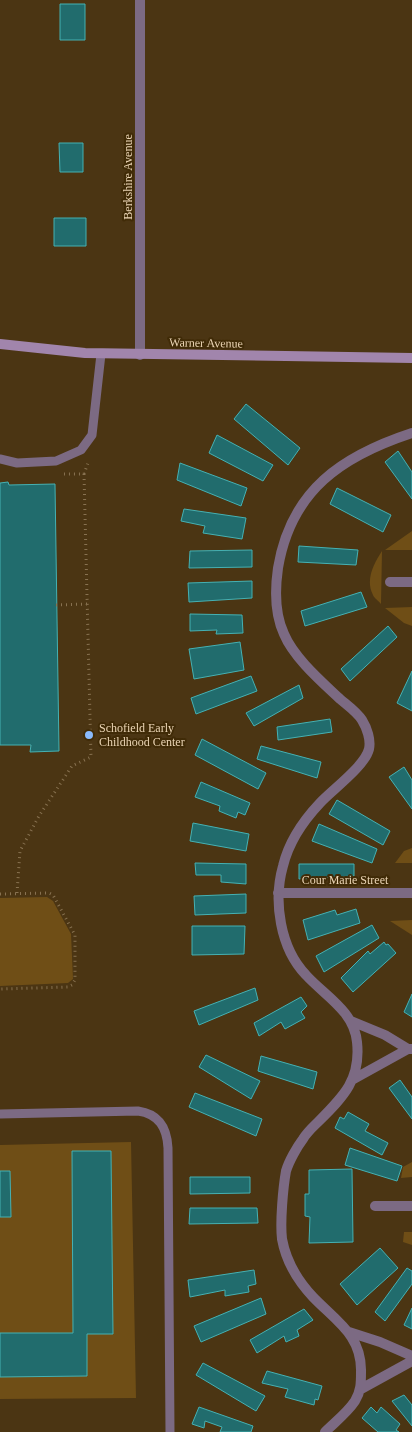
<svg xmlns="http://www.w3.org/2000/svg" width="412" height="1432" font-family="'Times New Roman',serif">
	<style>
		.green { fill: #6f4e16 }
		.building { fill: #216c6d; stroke: #45b1b3 }
		.lines { fill: none; stroke-linecap: round; stroke-linejoin: round }
		.path { stroke: #887251; stroke-width: 3; stroke-dasharray: 1 4; stroke-linecap: butt }
		.lane { stroke: #7c6a83; stroke-width: 9 }
		.street { stroke: #7c6a83; stroke-width: 10 }
		.secondary { stroke: #a185ac; stroke-width: 10 }
		.poi-dot { fill: #8abafc; stroke: #402b07; stroke-width: 2 }
		.labels { text-anchor: middle; dominant-baseline: central; stroke-width: 4; stroke-linejoin: round; paint-order: stroke }
		.street-label { font-size: 12px; fill: #ebd5b5; stroke: #402b07 }
		.poi-label { font-size: 12px; fill: #ebd5b5; stroke: #402b07; text-anchor: start }
	</style>
	<rect width="100%" height="100%" fill="#4b3513"/>
	<!-- green -->
	<path class="green" d="M412,531v19h-27z
		M382,551l-1,53c-2,-3 -7,-6 -8,-9 -8,-15 1,-32 9,-44z
		M412,607v19l-8,-3 -19,-15z
		M412,848v15h-17l9,-12z
		M47,897l6,4 18,33 2,45 -5,4 -68,3v-88z
		M412,920v15l-22,-14z
		M131,1142l5,256 -136,1v-254z
		M412,1162v15l-11,1 2,-11z
		M404,1232h8v13l-9,-3z"/>
	<!-- building -->
	<path class="building" d="M60,4h25v36h-25z
		M59,143h24v29h-23z
		M54,218h32v28h-32z
		M246,404l54,44 -12,17 -54,-46z
		M217,435l56,30 -10,16 -54,-28z
		M398,451l14,21v27l-27,-37z
		M180,463l67,25 -6,18 -64,-26z
		M8,482l1,3 46,-1 4,267 -29,1 1,-7h-31v-262z
		M337,488l54,27 -8,17 -53,-28z
		M184,509l62,9 -4,21 -39,-6 2,-7 -24,-5z
		M299,546l59,4 -2,15 -58,-3z
		M252,550v17l-63,1 1,-17z
		M252,581v17l-63,4 -1,-19z
		M361,592l6,15 -62,19 -4,-15z
		M190,614l52,1 1,18 -27,1 1,-4 -27,1z
		M388,626l9,11 -47,44 -9,-12z
		M240,642l4,28 -50,9 -5,-30z
		M412,671v40l-15,-8z
		M251,676l6,15 -61,23 -5,-16z
		M299,685l4,13 -49,28 -8,-13z
		M330,719l2,13 -54,8 -1,-13z
		M202,739l64,34 -8,16 -63,-34z
		M261,746l60,16 -4,16 -60,-19z
		M404,767l8,13v29l-23,-32z
		M201,782l49,21 -5,12 -7,-3 -2,6 -17,-7 1,-5 -25,-9z
		M337,800l53,31 -7,14 -54,-31z
		M193,823l56,11 -3,17 -56,-10z
		M319,824l58,25 -5,14 -60,-22z
		M195,863l51,1v20l-25,-2v-7h-25z
		M299,864h55v12l-55,3z
		M246,894v19l-51,2 -1,-19z
		M356,909l4,14 -52,17 -5,-20 32,-10 2,5z
		M372,925l7,13 -55,34 -8,-16z
		M192,926h53l-1,28 -52,1z
		M384,942l2,3 2,-1 8,9 -43,39 -12,-14 27,-27 2,3z
		M255,988l3,12 -59,25 -5,-14z
		M412,994v23l-8,-5z
		M301,997l6,9 -6,6 4,6 -20,11 -4,-7 -22,14 -5,-13z
		M206,1055l54,26 -9,18 -52,-32z
		M261,1056l56,16 -4,17 -55,-18z
		M400,1080l12,17v22l-23,-31z
		M195,1093l67,26 -6,17 -67,-29z
		M348,1112l21,12 -4,7 23,12 -6,12 -47,-27 5,-11 4,2z
		M350,1148l52,18 -5,15 -52,-16z
		M72,1151h39l2,183h-26v42l-87,1v-44h73z
		M352,1169l1,73 -44,1 1,-26 -5,-1v-22h4v-24z
		M0,1171h10l1,46h-11z
		M190,1177h60v16l-60,1z
		M190,1208h67l1,15 -69,1z
		M380,1248l18,20 -41,37 -17,-21z
		M407,1268l5,3v13l-27,37 -10,-9z
		M254,1270l2,14 -8,2 1,6 -24,4v-6l-35,7 -2,-17z
		M261,1298l5,16 -65,28 -7,-16z
		M412,1308v21l-8,-4z
		M304,1309l9,11 -16,10 2,6 -13,6 -2,-6 -27,17 -7,-13z
		M203,1363l62,33 -9,15 -60,-36z
		M267,1371l55,15 -4,14 -3,-1 -1,6 -29,-8 3,-8 -26,-6z
		M404,1395l8,10v21l-20,-25z
		M199,1407l54,19 -2,6h-31l2,-5 -17,-6 -1,7 -12,-4z
		M371,1407l6,6 4,-6 19,17 -4,6 3,2h-21l-16,-14z"/>
	<g class="lines">
		<!-- path -->
		<path class="path" d="M84,474l4,-11
			M56,605l31,-1
			M17,893l3,-42 19,-35 33,-50 19,-9 -7,-283h-20
			M0,894l49,-1 4,2 22,40v45l-3,5 -4,2 -68,2"/>
		<!-- lane -->
		<path class="lane" d="M0,459l17,4 39,-2 25,-11 11,-15 9,-81
			M0,1114l138,-3c21,3 29,17 30,37l2,284"/>
		<!-- street -->
		<path class="street" d="M140,355v-355
			M390,582h22
			M278,893h134
			M351,1021l34,14 23,14
			M352,1080l56,-31h4
			M375,1206h37
			M349,1332l31,10 32,14
			M361,1389l51,-28
			M325,1432c10,-10 22,-19 30,-31 6,-10 6,-18 6,-29 1,-37 -25,-51 -48,-75 -15,-16 -27,-36 -31,-58 -2,-17 1,-51 4,-68 3,-10 11,-24 17,-32 4,-7 11,-13 16,-18 25,-25 42,-42 38,-79 -3,-31 -32,-46 -51,-67 -26,-27 -33,-74 -23,-109 6,-25 20,-45 37,-63 12,-13 45,-37 49,-54 2,-9 -2,-21 -7,-29 -5,-8 -15,-15 -22,-21 -18,-17 -46,-41 -56,-65 -9,-19 -9,-45 -6,-66 13,-78 64,-112 134,-135"/>
		<!-- secondary -->
		<path class="secondary" d="M0,344l85,9 327,5"/>
	</g>
	<!-- markers -->
	<circle class="poi-dot" cx="89" cy="735" r="5"/>
	<g class="labels">
		<!-- street labels -->
		<g class="street-label">
			<text transform="translate(128 177) rotate(-90)">Berkshire Avenue</text>
			<text transform="translate(206 343) rotate(1)">Warner Avenue</text>
			<text x="345" y="880">Cour Marie Street</text>
		</g>
		<!-- poi labels -->
		<g class="poi-label">
			<text x="99" y="728">Schofield Early<tspan x="99" dy="14">Childhood Center</tspan></text>
		</g>
	</g>
</svg>
